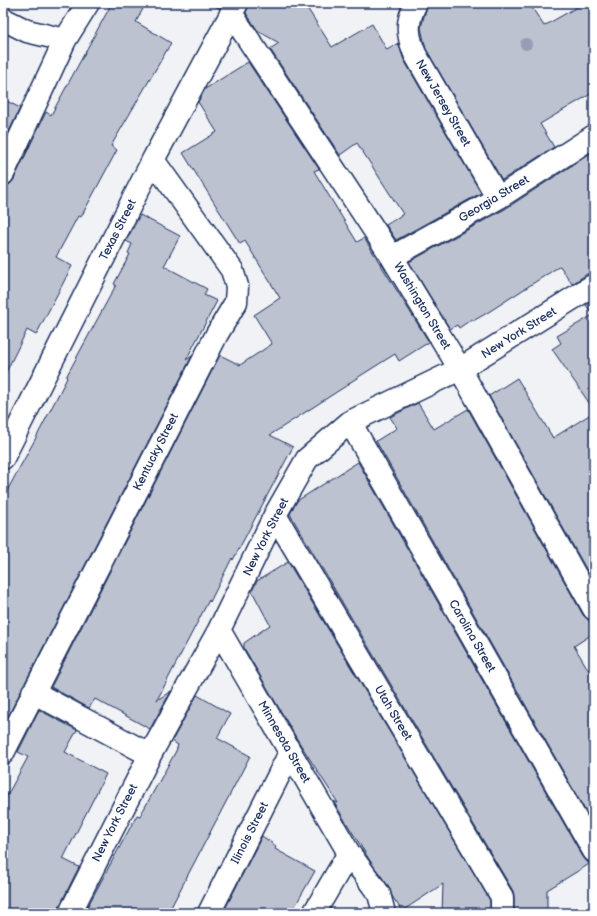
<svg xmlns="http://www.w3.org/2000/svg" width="597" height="916" font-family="'Balsamiq Sans',sans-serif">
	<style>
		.building { fill: #bcc2d0; stroke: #1b2f5e }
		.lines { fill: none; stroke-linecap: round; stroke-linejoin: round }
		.street-casing { stroke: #1b2f5e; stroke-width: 25 }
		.street { stroke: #fff; stroke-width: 22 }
		.tree { fill: #959eb4 }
		.labels { text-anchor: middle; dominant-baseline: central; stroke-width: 3; stroke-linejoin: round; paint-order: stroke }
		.street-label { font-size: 12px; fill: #1b2f5e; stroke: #fff }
	</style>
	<rect width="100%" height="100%" fill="#f1f2f5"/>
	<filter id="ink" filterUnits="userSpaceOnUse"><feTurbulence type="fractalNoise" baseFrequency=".025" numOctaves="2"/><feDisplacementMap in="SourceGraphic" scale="8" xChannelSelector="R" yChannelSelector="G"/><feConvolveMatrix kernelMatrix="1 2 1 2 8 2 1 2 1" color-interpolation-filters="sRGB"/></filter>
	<g filter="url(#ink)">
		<!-- building -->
		<path class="building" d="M112,3h34l-10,19 35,21 -60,103 6,4 -36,67 -3,-1 -22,41 16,9 -36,69 -9,-5 -24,48v-192l7,-2 4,-5 32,-67 5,3z
			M210,3h13l-3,6z
			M249,3h55l28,44 40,-23 15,26 11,-7 6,17 77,133 -85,47 -10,-15 17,-11 -46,-71 -17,12 -70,-106 9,-6 -21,-12 -12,-18z
			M428,3h101l15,23 40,-23h10v89l-54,32 14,23 -52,33 -76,-131 -5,-21 2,-8z
			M248,62l71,107 -5,2 43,71 7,-4 65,104 -30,19 -4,-7 -46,29v1l-79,51 23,12 -60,113 -1,-2 -22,44 -1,-2 -52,100 14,-9 -21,38 -55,-30 -6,9 -38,-21 169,-332 20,10 32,-21 -18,-29 26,-17 -35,-57 -5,3 -57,-91 34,-21 -19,-30 7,-13z
			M3,99l17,9 -17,36z
			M594,151v122l-7,1 -15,10 -12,-18 -73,47 -14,8 -1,-2 -13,9 -2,-3 -7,4 -41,-67 96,-53z
			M140,215l40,21 -16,30 43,23 -3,6 13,6 -31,59 6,-4 -189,370v-228l35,-64 29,-56 -1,-1 50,-92 -2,-1 16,-30 -2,-1 4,-9 -6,-3z
			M594,300v110l-42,-61 9,-6 -4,-7 36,-21 -7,-10z
			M517,378l36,60 41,-26v171l-105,-187z
			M418,403l16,26 34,-20 115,206 5,5 6,1v12l-20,13 20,33v147l-218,-385 21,-13 -7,-11z
			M358,462l225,395 4,5 4,1 -44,27v23h-33v-16l-1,-6 -223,-377 7,-13z
			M288,562l202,338v13h-48l1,-29 -41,27 -10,-15 -3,-9 -17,-23 -39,-63 5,2 -41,-64 -53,-91v-5l26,-18 -18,-34 5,-10z
			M197,695l33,19 -13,24 33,18 -82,157h-84l53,-98 3,1 36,-65 2,-6 -6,-4z
			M39,710l38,20 -12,22 41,22 -43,85 16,8 -20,40 -1,6h-55v-110l25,-46 -10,-5z
			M262,836l14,10 -1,3 40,22 -24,42h-68z"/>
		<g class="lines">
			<defs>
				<path id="street" d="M416,3c-10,19 -9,31 -1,51l83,144
					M231,13l161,244 68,112 134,240
					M3,19l24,12 38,9
					M3,174l62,-134 23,-37
					M392,257l106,-59 96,-62
					M350,422l244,429
					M3,458l150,-298 84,-157
					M275,515l227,382v16
					M219,630l130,223 30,41 5,19
					M33,692l117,63
					M3,753l214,-419 19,-32 1,-16 -5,-16 -79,-110
					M70,913l80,-158 69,-125 56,-115 32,-56 43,-37 110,-53 134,-84
					M209,913l81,-160
					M314,913l35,-60"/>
			</defs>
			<!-- street casing -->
			<use href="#street" class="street-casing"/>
			<!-- street -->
			<use href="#street" class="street"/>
		</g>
		<!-- trees -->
		<circle class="tree" cx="526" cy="44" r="6"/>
	</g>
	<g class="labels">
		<!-- street labels -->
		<g class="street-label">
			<text transform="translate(443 103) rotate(60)">New Jersey Street</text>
			<text transform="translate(494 199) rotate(-31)">Georgia Street</text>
			<text transform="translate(118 230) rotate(-63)">Texas Street</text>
			<text transform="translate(422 306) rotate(59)">Washington Street</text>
			<text transform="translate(519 333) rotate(-32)">New York Street</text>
			<text transform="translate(156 452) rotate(-63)">Kentucky Street</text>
			<text transform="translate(266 537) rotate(-63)">New York Street</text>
			<text transform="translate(472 636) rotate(60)">Carolina Street</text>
			<text transform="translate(393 713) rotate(59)">Utah Street</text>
			<text transform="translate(284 742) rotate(60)">Minnesota Street</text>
			<text transform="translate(115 823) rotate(-63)">New York Street</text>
			<text transform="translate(250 833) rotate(-63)">Ilinois Street</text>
		</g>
	</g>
	<!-- margin -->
	<rect width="597" height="916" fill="none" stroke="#fff" stroke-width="16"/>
	<rect x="8" y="8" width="581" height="900" fill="none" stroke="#1b2f5e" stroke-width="1.5" filter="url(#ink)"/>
</svg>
